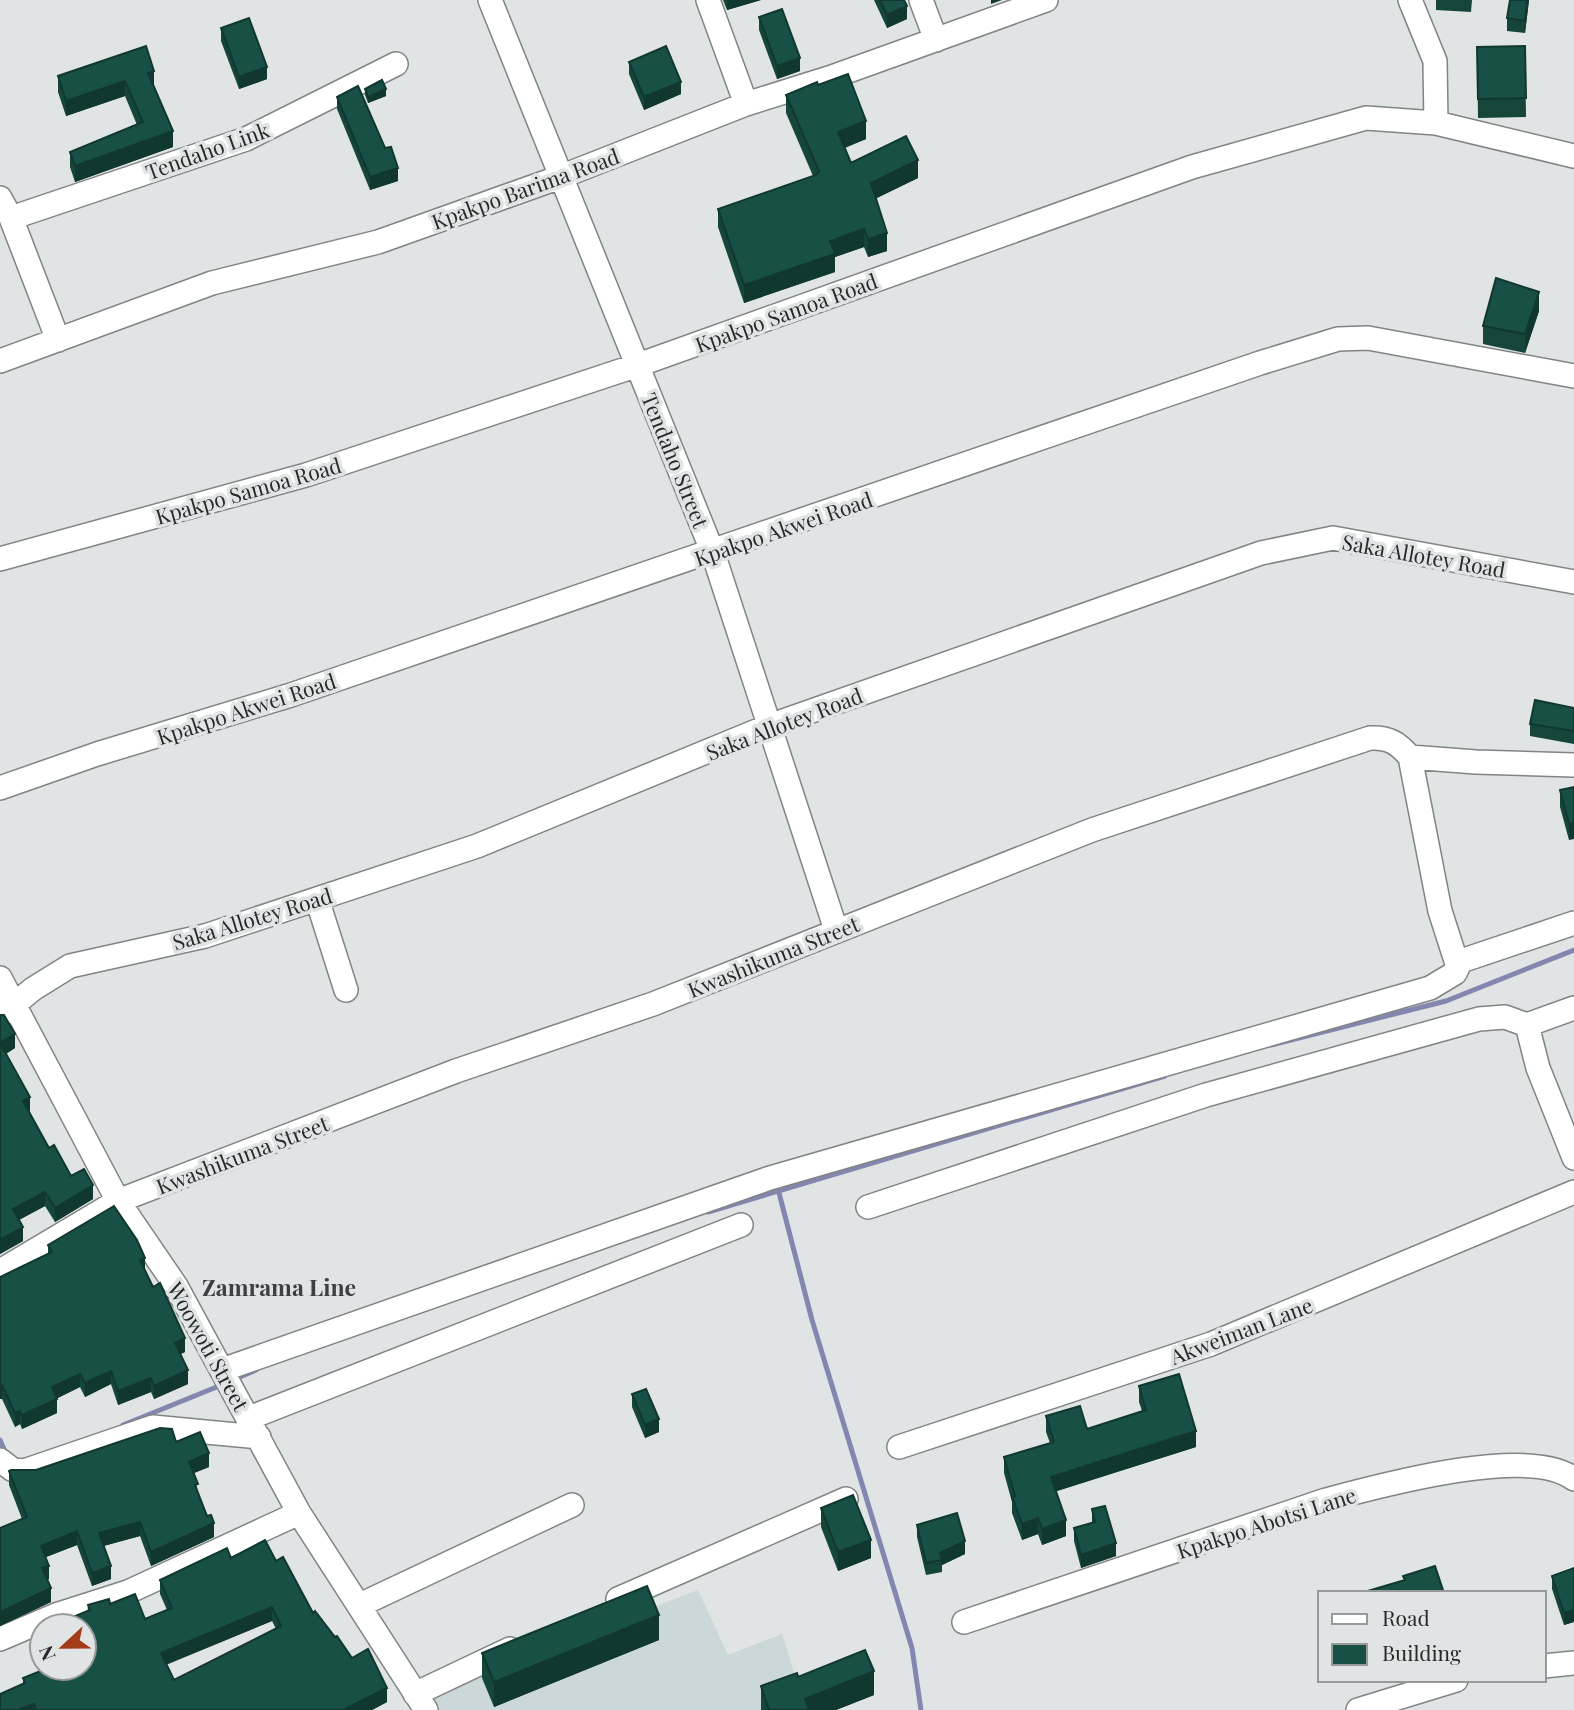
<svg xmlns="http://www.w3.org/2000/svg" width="1574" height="1710" font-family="'Playfair Display',serif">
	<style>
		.built { fill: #cbd7d9 }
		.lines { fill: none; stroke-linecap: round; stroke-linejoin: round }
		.stream { stroke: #8387b0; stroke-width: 5 }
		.street-casing { stroke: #818485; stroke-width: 26 }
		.street { stroke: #fff; stroke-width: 23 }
		.wall { fill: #15453b; fill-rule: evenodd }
		.shaded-wall { fill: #113830 }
		.building { fill: #185045; stroke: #113830; stroke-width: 2; fill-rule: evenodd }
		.labels { text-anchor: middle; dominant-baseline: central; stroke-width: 7; stroke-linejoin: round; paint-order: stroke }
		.street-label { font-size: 21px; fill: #282a2a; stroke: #e0e4e5 }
		.neighbourhood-label { font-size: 23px; font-weight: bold; fill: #3d4041; stroke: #e0e4e5 }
	</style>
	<rect width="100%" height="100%" fill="#e0e4e5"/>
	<!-- built -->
	<path class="built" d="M698,1590l30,65 54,-21 24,76h-375l-8,-13z"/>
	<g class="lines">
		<!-- stream -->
		<path class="stream" d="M1271,1045l175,-44 128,-51
			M778,1189l34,131 100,328 9,62
			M708,1212l457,-136
			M233,1380l23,-10
			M123,1425l101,-41
			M0,1440l7,16"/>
		<defs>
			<path id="street" d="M490,0l223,553 123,377
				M708,0l38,104
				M921,0l15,40
				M1410,0l25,61 1,62
				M0,198l11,20 47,122
				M11,218l235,-79 150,-75
				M0,361l212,-78 166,-41 185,-66 183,-72 83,-26 217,-78
				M0,559l306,-84 332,-110 554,-198 174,-49 70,5 138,33
				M1410,757l66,5 98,3
				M0,788l97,-34 194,-59 969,-332 78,-24 30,-1 206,38
				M317,899l29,91
				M1458,962l116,-39
				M0,978l118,223 58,85 123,227 127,197
				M0,1016l33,-27 37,-23 135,-30 272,-90 292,-120 492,-173 72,-15 241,44
				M1527,1025l11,43 36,90
				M1527,1025l47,-17
				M868,1207l338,-112 273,-76 26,-2 22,8
				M0,1271l118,-70 338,-130 197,-67 439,-174 278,-92c19,-1 28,5 40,19l30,154 18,56 -3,6 -25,15 -660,190 -548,192
				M249,1418l492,-193
				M899,1447l312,-103 363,-152
				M0,1460l13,10 11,1 129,-44 106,10
				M618,1599l228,-100
				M360,1605l212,-100
				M964,1622l362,-122c53,-14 203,-56 248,-21
				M0,1639l56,-24 72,-23 171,-79
				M1544,1666l30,-3
				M415,1694l95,-45
				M1358,1710l98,-30"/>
		</defs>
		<!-- street casing -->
		<use href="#street" class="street-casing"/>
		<!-- street -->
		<use href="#street" class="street"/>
	</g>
	<!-- wall -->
	<path class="wall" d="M723,0h38l-34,10z
		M874,0h30l3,19 -20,9z
		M1436,0h36l-1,12 -35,-2z
		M1510,0h19l-4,33 -18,-2v-13z
		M759,17l41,54 -23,8 -18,-49z
		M221,28l46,51 -28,10 -18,-48z
		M146,46l8,40 19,61 -98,35 -5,-15v-15l67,-27 -12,-29 -59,20 -8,-24v-16z
		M1525,46l1,71 -48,1 -1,-71z
		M629,62l52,32 -37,16 -15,-36z
		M818,85l48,54 -21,9 6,15 67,15 -42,20 11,53 -19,6 -4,-10 -29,10v15l-91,31 -26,-76v-18l95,-33 -27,-63v-18z
		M365,89l21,7 -18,7 -3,-8z
		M337,97l48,51 13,33 -28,9 -33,-81z
		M1539,311l-14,42 -42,-9v-18z
		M1574,708v36l-44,-8v-12z
		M1574,787l-5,53 -9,-33v-17z
		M0,1015l15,33 -9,6 24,57h-1l20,37 22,28 22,23 -38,23 -10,-16 -26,14 4,21 -23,13z
		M48,1245l97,25 40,82 -5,2 8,30 -34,15 -3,-7 -33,13 -7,-21 -26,13 -5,-10 -23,11v15l-35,16 -2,-5 -5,3 -13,-28h-2v-122l48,-23z
		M1139,1386l57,61 -140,44 10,45 -24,9 -4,-11 -16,6 -10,-27v-11l-8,-29v-16l46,-14 -4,-11v-16l41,13 55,-18 -3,-9z
		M632,1394l27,38 -14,6 -13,-31z
		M176,1442l33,25 -15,6 4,20 16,44 -63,29 -11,-30 -36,10 7,33 -19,7 -15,-41 -31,12 3,22 -2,1 4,22 -51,24v-98l22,-9 -13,-34v-14l27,-1z
		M821,1508l50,50 -33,13 -17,-44z
		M1092,1509l24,47 -35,12 -7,-27v-13l18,-5z
		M917,1525l48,29 -23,11v7l-16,3 -9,-38z
		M231,1558l45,3 37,52 39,45 35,44 -15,8h-372l23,-26v-6l61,-10 4,-63 22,-1 35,15 22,-9 -7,-16v-14zM272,1621l4,8 -102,51 -8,-16z
		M1574,1568v54l-10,3 -12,-36v-13z
		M659,1640l-165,67 -12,-29v-25z
		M798,1677l76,18 -38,15h-75v-24z"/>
	<!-- shaded-wall -->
	<path class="shaded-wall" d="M727,0h34l-34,10z
		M991,0h11l-11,4z
		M1527,0h2l-4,33v-12z
		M907,6v13l-20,9v-13z
		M800,58v13l-23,8v-13z
		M267,67v12l-28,10v-12z
		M154,71v15l-6,-13z
		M125,81v15l-59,20v-15z
		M681,82v12l-37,16v-13z
		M386,89v7l-18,7v-6z
		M866,121v18l-28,11v-18z
		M173,131v16l-98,35v-16z
		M918,160v18l-47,23v-18z
		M398,168v13l-28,9v-13z
		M864,229v18l-29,10v15l-91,31v-18l86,-44z
		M887,233v18l-19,6v-18z
		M1539,292v19l-14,42v-19z
		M1574,822v17l-5,1v-16z
		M15,1034v14l-15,9v-14z
		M30,1097v14l-7,4v-14z
		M93,1185v14l-38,23v-14z
		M45,1192v14l-32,17v-14z
		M23,1227v14l-23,13v-14z
		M145,1258v13l-5,-11z
		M185,1338v14l-10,5v-14z
		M188,1370v14l-34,15v-13z
		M111,1371v13l-26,13v-14z
		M80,1374v13l-28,14v-14z
		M151,1378v14l-33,13v-14z
		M2,1385v14h-2v-13z
		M57,1399v14l-35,16v-14z
		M20,1411v13l-5,3v-14z
		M659,1419v13l-14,6v-13z
		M1196,1431v16l-145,46v-16z
		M209,1453v14l-20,8v-13z
		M1038,1518v16l-16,6v-16z
		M1066,1520v16l-24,9v-16z
		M140,1522v14l-41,11v-14z
		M214,1523v14l-63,29v-14z
		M77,1531v14l-36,14v-13z
		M871,1540v18l-33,13v-19z
		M965,1541v13l-23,11 -2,-12z
		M1116,1543v13l-35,12v-13z
		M49,1566v13l-7,3v-14z
		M111,1566v13l-19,7v-13z
		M51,1588v14l-51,24v-14z
		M272,1607v14l-111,46v-14z
		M1574,1610v12l-10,3v-12z
		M659,1615v25l-165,67v-25z
		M874,1671v24l-38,15h-31v-11z
		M387,1688v14l-15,8h-29z
		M34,1704v6h-16z"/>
	<!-- building -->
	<path class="building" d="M880,0h24l3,6 -20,9z
		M1510,0h17l-2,21 -18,-3z
		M782,9l18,49 -23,8 -18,-49z
		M249,18l18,49 -28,10 -18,-49z
		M146,46l8,25 -6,2 25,58 -98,35 -5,-14 73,-30 -18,-41 -59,20 -8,-25z
		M666,46l15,36 -37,15 -15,-35z
		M1525,46l1,52 -48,1 -1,-52z
		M848,74l18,47 -28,11 13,31 55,-27 12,24 -47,23 16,50 -19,6 -4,-10 -34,12 5,13 -91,31 -26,-76 98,-34 3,-4 -33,-76 31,-13 1,3z
		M382,80l4,9 -18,8 -3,-8z
		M358,86l27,62 6,-1 7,21 -28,9 -33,-80z
		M1496,278l43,14 -14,42 -42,-8z
		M1535,700l39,8v23l-44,-7z
		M1574,787v35l-5,2 -9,-34z
		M0,1015h4l11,19 -15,9z
		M0,1043l30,54 -7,4 26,47 5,-3 17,31 13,-7 9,16 -38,23 -10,-16 -32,17 10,18 -23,13z
		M114,1206l23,34 8,18 -5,2 13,27 7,-4 25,55 -10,5 13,27 -34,16 -3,-8 -33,13 -7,-20 -26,12 -5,-9 -28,13 5,12 -35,16 -2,-4 -5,2 -13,-28 -2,1v-109l52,-25 -4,-7z
		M1179,1374l17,57 -145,46 15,43 -24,9 -4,-11 -16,6 -10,-27 3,-1 -11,-39 50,-15 -8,-26 34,-10 7,23 59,-19 -7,-24z
		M646,1389l13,30 -14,6 -13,-31z
		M160,1428l12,1 4,13 24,-10 9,21 -20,9 9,22 -3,1 12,31 4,-1 3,8 -63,29 -11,-30 -41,11 12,33 -19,7 -15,-42 -36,15 8,20 -7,2 9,20 -51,24v-84l27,-11 -18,-46 2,-1h25z
		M853,1495l18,45 -33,12 -17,-44z
		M1105,1506l11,37 -35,12 -7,-27 21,-6 -3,-13z
		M957,1513l8,28 -25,12 2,7 -16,3 -9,-38z
		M265,1540l11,21 7,-4 30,56 2,-2 20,26 2,-1 15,22 16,-9 19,39 -44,22h-307l-2,-6 -16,6h-18v-16l25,-11 -2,-5 25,-10h36v-42h-30v-1l36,-15 -2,-5 21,-6 1,5 25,-10 10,25 27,-11 -12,-28 67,-32 4,10zM272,1607l9,19 -107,54 -13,-27z
		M1435,1566l8,24 -9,3h-73l44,-13 -2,-4z
		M1574,1568v42l-10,3 -12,-37z
		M647,1586l12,29 -165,67 -12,-29z
		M865,1650l9,21 -69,28 4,11h-40l-8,-24 36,-13 1,4z"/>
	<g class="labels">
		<!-- street labels -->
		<g class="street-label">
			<text transform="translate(207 150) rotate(-20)">Tendaho Link</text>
			<text transform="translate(525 188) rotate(-20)">Kpakpo Barima Road</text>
			<text transform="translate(786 312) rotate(-20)">Kpakpo Samoa Road</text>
			<text transform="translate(676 460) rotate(68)">Tendaho Street</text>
			<text transform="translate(248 490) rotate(-16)">Kpakpo Samoa Road</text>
			<text transform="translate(783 528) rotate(-19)">Kpakpo Akwei Road</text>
			<text transform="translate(1424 555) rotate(10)">Saka Allotey Road</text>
			<text transform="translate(246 708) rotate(-18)">Kpakpo Akwei Road</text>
			<text transform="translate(784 723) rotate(-21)">Saka Allotey Road</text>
			<text transform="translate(252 918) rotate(-17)">Saka Allotey Road</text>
			<text transform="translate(773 956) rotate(-22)">Kwashikuma Street</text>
			<text transform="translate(242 1154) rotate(-21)">Kwashikuma Street</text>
			<text transform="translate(1241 1330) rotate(-21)">Akweiman Lane</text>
			<text transform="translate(209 1346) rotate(61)">Woowoti Street</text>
			<text transform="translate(1266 1522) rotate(-18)">Kpakpo Abotsi Lane</text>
		</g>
		<!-- neighbourhood labels -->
		<g class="neighbourhood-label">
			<text x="279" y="1286">Zamrama Line</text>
		</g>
	</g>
	<!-- legend -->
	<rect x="1318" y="1591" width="228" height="91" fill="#e0e4e5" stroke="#969a9a" stroke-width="2"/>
	<rect x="1332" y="1614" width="35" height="10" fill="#ffffff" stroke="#969a9a" stroke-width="2"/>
	<text x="1382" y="1626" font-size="21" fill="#282a2a">Road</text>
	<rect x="1332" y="1644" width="35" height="21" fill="#185045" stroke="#969a9a" stroke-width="2"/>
	<text x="1382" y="1661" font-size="21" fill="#282a2a">Building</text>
	<!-- north arrow -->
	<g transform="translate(63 1647) rotate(248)"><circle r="33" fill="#e0e4e5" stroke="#969a9a" stroke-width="2"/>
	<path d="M0-5L12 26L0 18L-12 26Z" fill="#a33c19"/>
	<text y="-10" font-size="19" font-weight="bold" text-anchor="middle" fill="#282a2a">N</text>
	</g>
</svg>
